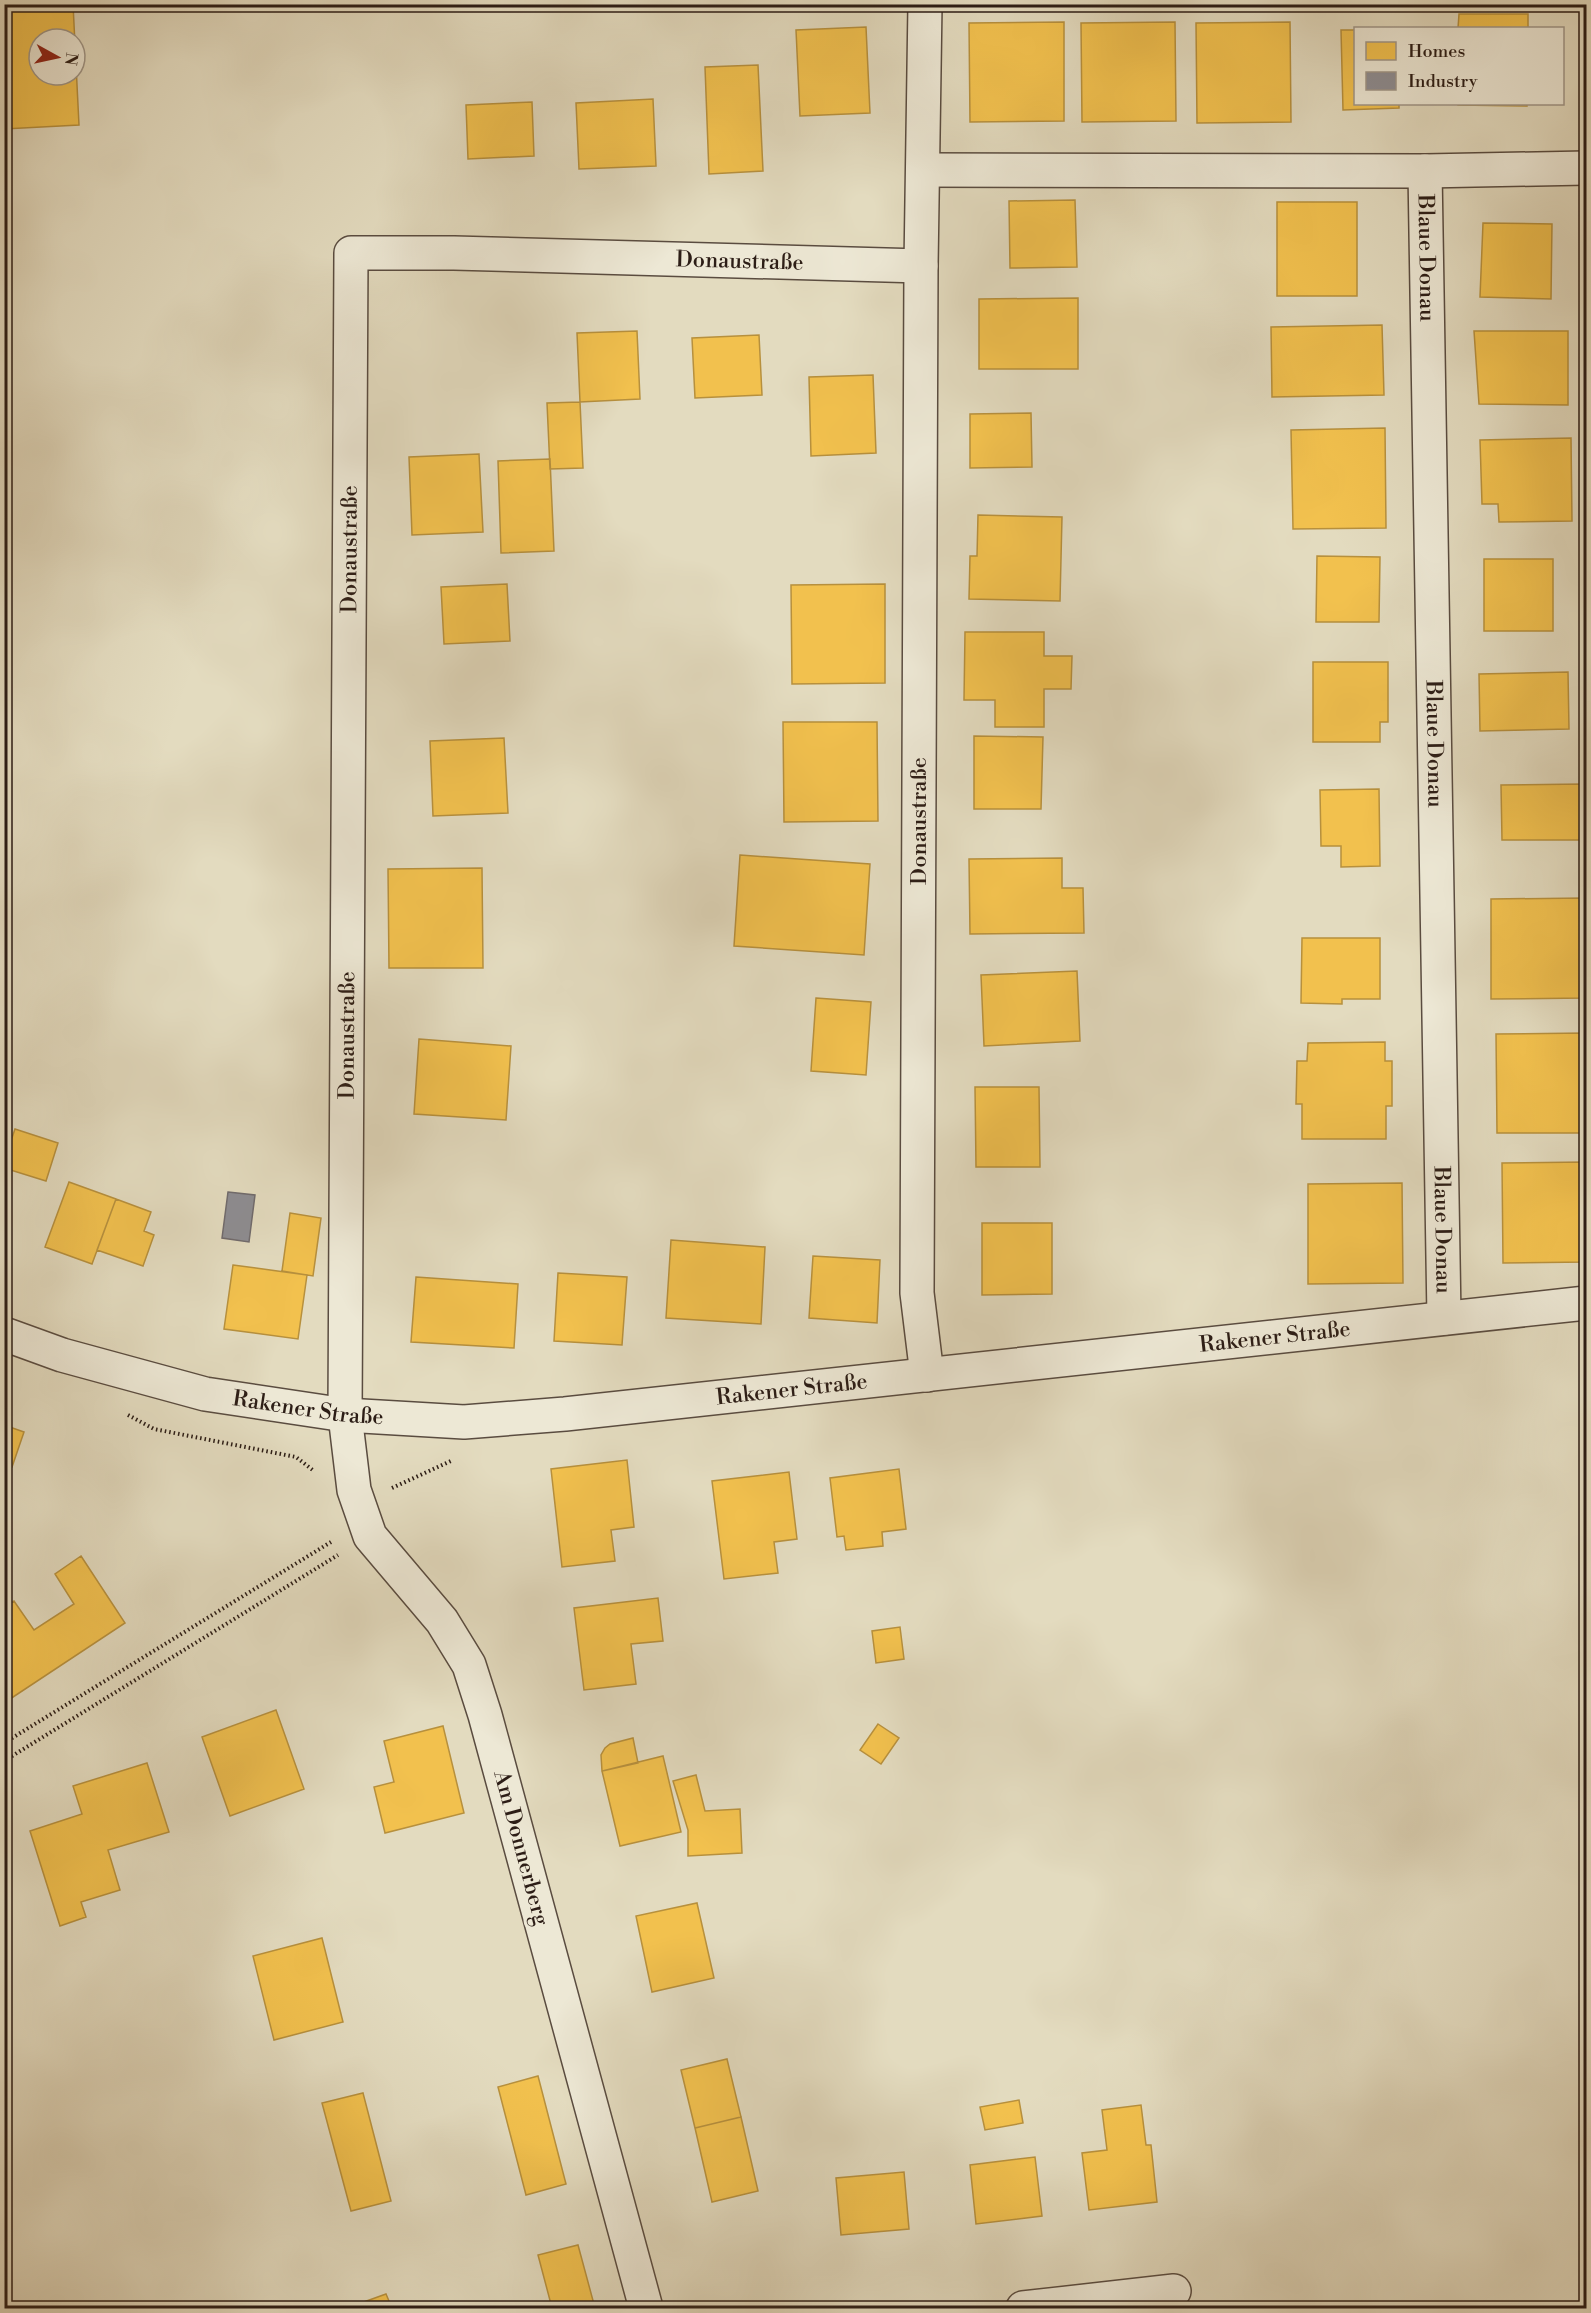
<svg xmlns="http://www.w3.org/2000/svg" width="1591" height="2313" font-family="'Libre Bodoni',serif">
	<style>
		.homes { fill: #f2c14e; stroke: #b7903d; stroke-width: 1.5; fill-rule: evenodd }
		.industry { fill: #8d8d92; stroke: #706b6d; stroke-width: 1.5 }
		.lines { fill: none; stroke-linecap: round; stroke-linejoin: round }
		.street-casing { stroke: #5a4c40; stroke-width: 36 }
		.path { stroke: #2c1d16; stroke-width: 4; stroke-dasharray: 1.5 3; stroke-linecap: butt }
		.street { stroke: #ede8d5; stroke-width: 33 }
		.labels { text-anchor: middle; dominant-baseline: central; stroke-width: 6; stroke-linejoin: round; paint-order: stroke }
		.street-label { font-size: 22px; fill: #2c1d16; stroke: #ede8d5 }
	</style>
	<rect width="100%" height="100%" fill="#e3dbbf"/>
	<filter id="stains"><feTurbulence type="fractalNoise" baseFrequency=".00333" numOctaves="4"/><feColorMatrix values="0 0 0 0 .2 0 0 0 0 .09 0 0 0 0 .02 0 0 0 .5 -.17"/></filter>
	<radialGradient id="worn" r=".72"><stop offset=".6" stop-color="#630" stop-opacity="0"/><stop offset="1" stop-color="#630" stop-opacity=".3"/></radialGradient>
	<!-- homes -->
	<path class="homes" d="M73,4l6,121 -75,4v-124zM39,39h36v36h-36z
		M1459,14h69v14h-70z
		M1064,22v99l-94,1 -1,-99z
		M1175,22l1,99 -94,1 -1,-99z
		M1290,22l1,100 -94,1 -1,-100z
		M866,27l4,86 -70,3 -4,-86z
		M1341,30h15v74h43v4l-56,2z
		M758,65l5,106 -54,3 -4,-107z
		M653,99l3,67 -77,3 -3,-66z
		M532,102l2,54 -66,3 -2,-54z
		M1458,104h69v2l-69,-1z
		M1075,200l2,67 -67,1 -1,-67z
		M1277,202h80v94h-80z
		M1483,223l69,1 -1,75 -71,-2z
		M1078,298v71h-99v-70z
		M1382,325l2,70 -112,2 -1,-70z
		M637,331l3,68 -60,3 -3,-69z
		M1474,331h94v74l-89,-1z
		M759,335l3,60 -67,3 -3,-60z
		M873,375l3,78 -65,3 -2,-79z
		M580,402l3,66 -33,1 -3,-66z
		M1031,413l1,54 -62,1v-54z
		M1385,428l1,100 -93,1 -2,-99z
		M1571,438l1,83 -73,1 -1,-18h-16l-2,-64z
		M479,454l4,78 -71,3 -3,-78z
		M550,459l4,92 -53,2 -3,-92z
		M978,515l84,2 -2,84 -91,-2 1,-43h7z
		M1317,556l63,1 -1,65h-63z
		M1484,559h69v72h-69z
		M507,584l3,57 -66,3 -3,-57z
		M885,584v99l-93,1 -1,-99z
		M965,632h79v24h28l-1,33h-27v38h-49v-27h-31z
		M1313,662h75v60h-8v20h-67z
		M1568,672l1,57 -89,2 -1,-57z
		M783,722h94l1,99 -94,1z
		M974,736l69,1 -2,72h-67z
		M504,738l4,75 -75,3 -3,-75z
		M1584,784l1,56h-83l-1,-55z
		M1379,789l1,77 -39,1v-21h-20l-1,-56z
		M740,855l130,9 -6,91 -130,-9z
		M1062,858v30h21l1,45 -114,1 -1,-75z
		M482,868l1,100h-94l-1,-99z
		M1584,898l1,100 -94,1v-100z
		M1302,938h78v61h-38v5l-41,-1z
		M1077,971l3,70 -96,5 -3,-71z
		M816,998l55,4 -5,73 -55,-4z
		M1586,1033v100h-89l-1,-99z
		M419,1039l92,7 -5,74 -92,-6z
		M1385,1042v19h7v45h-6v33h-84v-35h-6l1,-43h10l1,-18z
		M975,1087h64l1,80h-64z
		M15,1129l43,14 -12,38 -42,-13v-7z
		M1586,1162v100l-83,1 -1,-100z
		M69,1182l47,17 -24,65 -47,-17z
		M1402,1183l1,100 -95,1v-100z
		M116,1199l35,13 -7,19 10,4 -11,31 -46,-16z
		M290,1213l31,5 -8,58 -31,-5z
		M982,1223h70v71l-70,1z
		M671,1240l94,7 -4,77 -95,-6z
		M813,1256l67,4 -3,63 -68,-5z
		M233,1265l74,10 -9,64 -74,-10z
		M558,1273l69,4 -5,68 -68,-4z
		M416,1277l102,7 -4,64 -103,-6z
		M4,1425l20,7 -12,35 -8,-2z
		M627,1460l7,67 -23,3 4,31 -53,6 -11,-98z
		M899,1469l7,60 -24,3 1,14 -37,4 -2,-14 -7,1 -7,-59z
		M789,1472l8,67 -23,3 4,31 -54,6 -12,-98z
		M81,1556l44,67 -121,80v-96l10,-6 20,29 40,-26 -19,-30z
		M658,1598l5,43 -32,3 5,40 -52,6 -10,-82z
		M900,1627l4,32 -28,4 -4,-32z
		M276,1710l28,79 -74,27 -28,-79z
		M878,1724l21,14 -18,26 -21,-14z
		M443,1726l21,87 -79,20 -11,-46 20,-5 -10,-41z
		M633,1738l5,25 -36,8 -1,-16 4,-7 5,-4z
		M663,1756l18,76 -61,14 -18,-75z
		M147,1763l22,69 -61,18 12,40 -39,12 5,15 -26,9 -30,-95 52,-17 -9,-28z
		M696,1775l9,36 35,-2 2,44 -54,3v-26l-15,-49z
		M697,1903l17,75 -62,14 -16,-76z
		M322,1938l21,84 -69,18 -21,-84z
		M727,2059l14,58 -46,11 -14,-58z
		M538,2076l28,108 -40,11 -28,-108z
		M363,2093l28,108 -40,10 -29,-108z
		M1019,2100l4,23 -38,7 -5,-23z
		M1141,2105l5,40h5l6,57 -68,8 -7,-57 25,-3 -5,-40z
		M741,2117l17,74 -46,11 -17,-74z
		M1035,2157l7,59 -66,8 -6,-59z
		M904,2172l5,57 -68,6 -5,-57z
		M578,2245l17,63h-43l-14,-53z
		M386,2294l6,14h-45z"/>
	<!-- industry -->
	<path class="industry" d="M228,1192l27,3 -6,47 -27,-4z"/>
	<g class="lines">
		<defs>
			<g id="street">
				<path d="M925,4l-4,262 -4,1027 10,82"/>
				<path d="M924,170l501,1 161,-3"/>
				<path id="s1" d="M1425,171l19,1147"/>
				<path id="s2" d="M4,1334l58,21 143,39 140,21 119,7 101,-8 1021,-111"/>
				<path id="s3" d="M646,2308l-161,-593 -16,-50 -27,-44 -72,-85 -16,-46 -9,-75 6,-1162h103l467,13"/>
				<path d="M1023,2308l151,-17"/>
			</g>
		</defs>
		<!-- street casing -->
		<use href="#street" class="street-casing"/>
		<!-- path -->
		<path class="path" d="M128,1415l26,14 142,28 18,14
			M392,1488l61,-28
			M4,1743l327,-201
			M4,1761l334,-206"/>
		<!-- street -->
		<use href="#street" class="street"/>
	</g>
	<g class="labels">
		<!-- street labels -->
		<g class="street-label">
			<text stroke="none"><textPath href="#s1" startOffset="87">Blaue Donau</textPath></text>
			<text stroke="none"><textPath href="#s3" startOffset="2505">Donaustraße</textPath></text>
			<text stroke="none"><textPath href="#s3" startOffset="1820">Donaustraße</textPath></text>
			<text stroke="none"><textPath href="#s1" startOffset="573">Blaue Donau</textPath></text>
			<text transform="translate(919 821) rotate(-90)">Donaustraße</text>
			<text stroke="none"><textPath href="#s3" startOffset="1334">Donaustraße</textPath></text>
			<text stroke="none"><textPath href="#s1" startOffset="1059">Blaue Donau</textPath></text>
			<text stroke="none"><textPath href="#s2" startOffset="1286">Rakener Straße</textPath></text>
			<text stroke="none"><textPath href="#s2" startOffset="800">Rakener Straße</textPath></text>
			<text stroke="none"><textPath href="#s2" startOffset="314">Rakener Straße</textPath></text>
			<text transform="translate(521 1848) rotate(75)">Am Donnerberg</text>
		</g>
	</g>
	<!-- margin -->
	<rect width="1591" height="2313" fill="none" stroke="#e3dbbf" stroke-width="24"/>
	<rect x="6" y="6" width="1579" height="2301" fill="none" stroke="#2c1d16" stroke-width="3"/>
	<rect x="12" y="12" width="1567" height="2289" fill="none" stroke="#2c1d16" stroke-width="1.5"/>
	<!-- legend -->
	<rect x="1354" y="27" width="210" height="78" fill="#ede8d5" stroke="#a09789" stroke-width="1.5"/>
	<rect x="1366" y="42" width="30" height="18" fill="#f2c14e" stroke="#a09789" stroke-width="1.5"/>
	<text x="1408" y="57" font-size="18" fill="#2c1d16">Homes</text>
	<rect x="1366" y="72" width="30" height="18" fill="#8d8d92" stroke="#a09789" stroke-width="1.5"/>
	<text x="1408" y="87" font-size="18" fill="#2c1d16">Industry</text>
	<!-- north arrow -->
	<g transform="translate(57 57) rotate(98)"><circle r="28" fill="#ede8d5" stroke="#a09789" stroke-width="1.5"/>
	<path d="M0-4.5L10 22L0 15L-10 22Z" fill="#8f2418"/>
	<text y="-9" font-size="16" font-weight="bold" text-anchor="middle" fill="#2c1d16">N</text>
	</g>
	<rect width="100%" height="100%" filter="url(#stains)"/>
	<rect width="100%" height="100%" fill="url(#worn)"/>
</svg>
